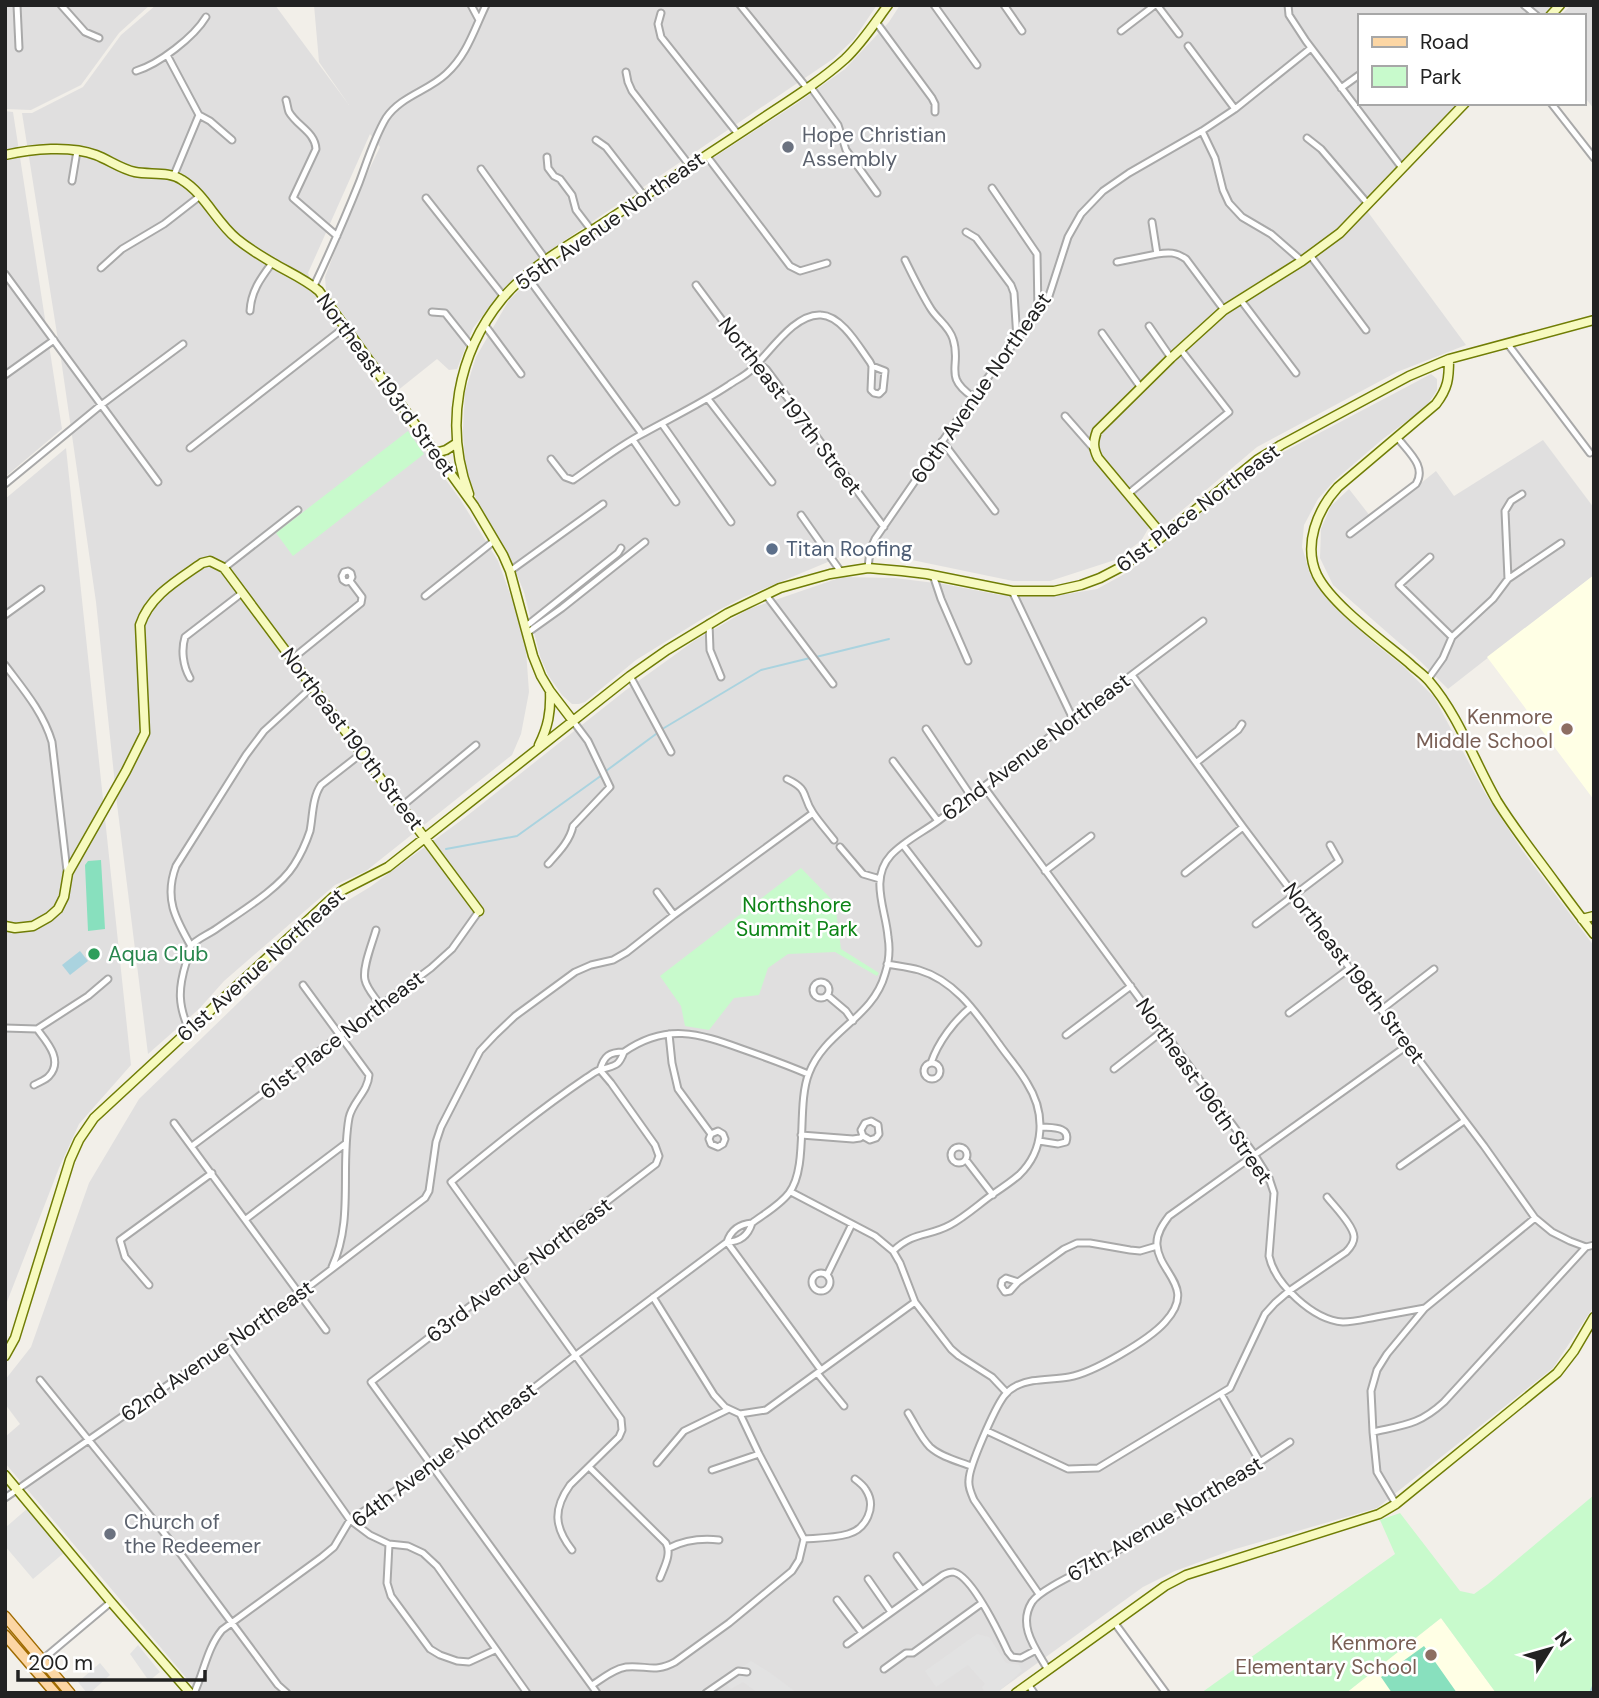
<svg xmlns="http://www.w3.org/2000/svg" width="1599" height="1698" font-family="'DM Sans',sans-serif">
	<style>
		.residential { fill: #e0dfdf }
		.education { fill: #ffffe5 }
		.park { fill: #c8facc }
		.pitch { fill: #88e0be }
		.parking { fill: #e2e2e2 }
		.water { fill: #aad3df }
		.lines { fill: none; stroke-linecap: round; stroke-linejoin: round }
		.stream { stroke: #aad3df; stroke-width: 2 }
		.street-casing { stroke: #a9a9a9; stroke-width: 9 }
		.secondary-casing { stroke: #707d05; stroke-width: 11 }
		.primary-casing { stroke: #a06b00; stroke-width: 12 }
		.street { stroke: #fff; stroke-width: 5 }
		.secondary { stroke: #f7fabf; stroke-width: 8 }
		.primary { stroke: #fcd6a4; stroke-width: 9 }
		.worship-dot { fill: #6b7280; stroke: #fff; stroke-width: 2.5 }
		.service-dot { fill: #5c6f8a; stroke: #fff; stroke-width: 2.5 }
		.education-dot { fill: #8d6e63; stroke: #fff; stroke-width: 2.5 }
		.leisure-dot { fill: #2e9e5b; stroke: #fff; stroke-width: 2.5 }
		.labels { text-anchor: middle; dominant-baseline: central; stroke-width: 5; stroke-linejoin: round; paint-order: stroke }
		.worship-label { font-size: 21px; fill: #5b616d; stroke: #fff; text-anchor: start }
		.street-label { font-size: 21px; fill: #222; stroke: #fff }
		.service-label { font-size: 21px; fill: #4e5e75; stroke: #fff; text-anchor: start }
		.education-label { font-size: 21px; fill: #785e54; stroke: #fff; text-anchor: end }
		.park-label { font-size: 21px; fill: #0c8416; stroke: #fff }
		.leisure-label { font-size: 21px; fill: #27864d; stroke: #fff; text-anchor: start }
	</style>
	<rect width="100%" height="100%" fill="#f2efe9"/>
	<!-- residential -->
	<path class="residential" d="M5,5h145l-31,28 -38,52 -50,25 -26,-1z
		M156,5h119l74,100 -30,-43 -5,-57h563l-23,34 -21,20 -268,181 -34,25 -25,21 -33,42 -16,41 -8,1 -12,-11 -40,32 -71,-101 -1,-13 30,-78 25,-52 -10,-13 -62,139 11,32 48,69 93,125 38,62 16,44 12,45 3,42 -8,42 -9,21 -146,116 -31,14 -111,96 -25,28 -51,45 -31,-250 -21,-202 -35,-243 -39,-246h10l51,-26 38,-52z
		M900,5h654l-10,11h-185v87h100l-97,101 104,141 -69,27 -140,75 -90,76 -19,6 -7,12 -26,19 -65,21h-37l-154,-32 -115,48 -37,19 -71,44 -51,42 -6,2h-7l-10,-9 -14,-20 -8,-19 -16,-64 -13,-32 -35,-61 -11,-36 -2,-32 2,-39 11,-35 33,-57 28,-27 262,-171 46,-33 44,-47z
		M1571,5h23v104l-11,-14v-79h-23z
		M5,111l8,1 49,317 -57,48z
		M1431,374l6,5v11l-11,17 -42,31 -49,42 -17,19 -14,26 -2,22 8,27 22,30 42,39 29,23 31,31 51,96 37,57 72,96v360l-41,62 -176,140 -145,42 -57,21 -32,16 -147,106h-797l-194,-230v-26l15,-13 -15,-20v-24l26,-33 58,-164 50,-84 198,-192 33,-20 93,-68 163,-129 68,-49 55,-32 93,-32 53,1 48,6 57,11 68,-1 29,-5 33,-18 104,-85 38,-28z
		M1543,440l51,68v67l-146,114 -28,-28 -87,-76 -13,-27 1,-29 10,-23 18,-17 25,32 62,-50 18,25z
		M66,448l65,617 -52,59 -20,44 -54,139v-808z"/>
	<!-- education -->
	<path class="education" d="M1594,575v225l-107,-143z
		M1441,1618l55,75h-150z"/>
	<!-- park -->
	<path class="park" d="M408,431l16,23 -131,102 -17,-23z
		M801,868l34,35 6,46 38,24 -2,3 -42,-24 -47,2 -20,14 -9,27 -25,3 -25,32 -24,-4 -4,-20 -21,-30z
		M1594,1495v198h-98l-55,-75 -95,75h-145l194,-139 -15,-34 20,-7 60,78 14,3 14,-10z"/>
	<!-- pitch -->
	<path class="pitch" d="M101,860l4,69 -17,2 -3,-66 3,-4z
		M1424,1646l33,47h-65l-11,-16z"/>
	<!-- parking -->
	<path class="parking" d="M28,1508l37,44 -32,27 -28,-33v-18z
		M977,1634l12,3 17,26 13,2 3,6 -25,22h-12l-3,-6 3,-3 -17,-19 -32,22 -11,-16z
		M138,1645l22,27 -11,9 -19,-27z
		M751,1661l18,11 28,21h-39l-15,-11 -12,7 -4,-4 15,-18z
		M100,1663l10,12 -20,18h-3l-9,-11z"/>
	<!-- water -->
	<path class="water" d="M80,951l8,10 -18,14 -8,-10z"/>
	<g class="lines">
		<!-- stream -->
		<path class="stream" d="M816,657l73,-18
			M664,728l97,-58 49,-12
			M606,771l50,-37
			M446,849l71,-13 85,-61
			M1590,1693l4,-9"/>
		<defs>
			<path id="street" d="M17,5l2,43
				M61,5l24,27 14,6
				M471,5l8,15
				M740,5l67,83
				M934,5l43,60
				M1004,5l18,26
				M1157,5l22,29
				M1288,5l1,10 17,26 96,127
				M1524,5l13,11
				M661,13l-3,11 3,13 77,97
				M876,22l56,76 3,6v8
				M1121,31l34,-26
				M1188,46l47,63
				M167,55l32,60 11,6 22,19
				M136,71c23,-7 58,-34 70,-54
				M626,72l2,10 4,9 58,75
				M810,86l28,39 8,25 31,43
				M1341,88l18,-13
				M286,100c1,3 2,10 3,12 8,14 26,20 27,37l-23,49 44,38
				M1551,103l43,55
				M1202,131l13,27 8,32 6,13 13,14 29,17 31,27
				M1307,138l14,11 47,55
				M596,140l10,7 38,49
				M706,155l84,111 10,5 27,-8
				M547,157l1,11 6,8 6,3 12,16 4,15 16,21
				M481,169l65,91
				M174,175l25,-60
				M72,181l5,-30
				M992,188l45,66 1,58
				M426,198l78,99
				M1152,222l5,32c12,-2 19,-2 29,5l38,51
				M966,232l10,6 35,47 3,8 3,46
				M1310,255l56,75
				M905,260c8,16 16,33 26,49 7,11 18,17 22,30 9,27 -11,37 20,58
				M1117,262l40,-8
				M101,268l21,-19 42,-25 36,-28
				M5,274l153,208
				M526,275l116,159
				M696,285l52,70 18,14 118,158
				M314,286c16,-34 31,-68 45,-103 8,-21 15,-45 27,-65 15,-22 42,-27 60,-44 21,-19 28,-44 40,-69
				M1240,299l56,74
				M250,311c1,-20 11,-33 22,-48
				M432,312l13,1 27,34
				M484,324l37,50
				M1149,326l22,32
				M1102,333l39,55
				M1507,343l83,110
				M5,375l49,-35
				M708,399l64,83
				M1065,416l29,33
				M662,424l69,98
				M633,440l43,62
				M942,441l53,70
				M190,448l155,-121
				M551,459l14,18 8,3c23,-16 46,-34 71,-47 29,-16 58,-30 85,-48 7,-5 16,-9 22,-15 18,-16 43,-57 70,-55 21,1 38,32 49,47l2,4 -1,24 3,3 5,1 4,-4 2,-19 -13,-5
				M5,484l96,-79 82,-61
				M1128,494l101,-82 -48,-62
				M801,515l40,57
				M1350,534l66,-50c11,-18 -8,-32 -19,-47
				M1430,557l-31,28 53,52
				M224,568l74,-58
				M868,568l2,-18 5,-11 98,-142 75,-98 20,-62 13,-23 22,-23 26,-18 73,-42 33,-22 76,-61
				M510,571l93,-67
				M933,575l8,24 27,62
				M1508,579l-3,-68 6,-10 11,-7
				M1012,591l61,128
				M766,595l67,89
				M425,596l69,-55
				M5,615l36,-26
				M709,623l1,27 11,27
				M525,627l93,-74 3,-5
				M527,633l35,-25 83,-66
				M292,659l69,-56 1,-6 -12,-16 -4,1 -3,-2 -1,-4 2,-4 4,-1 3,2 1,4 -2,4
				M5,665c18,24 38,47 47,77l15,129
				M1132,675l111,152 241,319 51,72 17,14 18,9 16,6 8,-2
				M630,676l41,76
				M190,678c-7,-12 -9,-28 -5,-41l57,-44
				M1428,679l15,-21 9,-21 41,-38 15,-20 53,-36
				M926,729l45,67
				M893,761l45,60
				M1197,762l41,-32 4,-6
				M787,779c23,11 14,16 26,34 6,9 14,18 21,27
				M984,787l270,367 15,24 5,15 -5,63c6,28 44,64 74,66 11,0 22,-3 33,-5 16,-3 33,-6 49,-9
				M402,806l74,-61
				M903,845l75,98
				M840,847l23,27 17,5
				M548,864c10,-11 22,-23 25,-38l37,-39 -22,-46 -15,-20
				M1045,871l46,-35
				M1185,873l58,-46
				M657,892l17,23
				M1256,924l83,-63 -9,-16
				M376,930c-4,14 -14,38 -11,50 2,9 10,17 15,25
				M191,946c-16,-28 -27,-48 -15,-80l70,-111 18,-24 48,-44
				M887,964c11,2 22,3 32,6 37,11 58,44 80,74 9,13 20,25 28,39 19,30 18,67 -8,92 -8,7 -17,13 -26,19 -14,10 -28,23 -43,31 -22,12 -36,6 -57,26
				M813 990a8 8 0 1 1 16 0a8 8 0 1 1-16 0Z
				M303,985l66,90c-1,17 -17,27 -20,43 -9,50 5,102 -17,149
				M827,995l19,16 7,10
				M1381,1010l53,-41
				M1289,1013l61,-45
				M5,1028l32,1 51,-33 20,-17
				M189,1030c-11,-25 -11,-41 -3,-67 1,-5 2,-12 4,-16 4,-7 19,-13 26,-18 24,-17 63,-40 78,-64 7,-11 12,-22 16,-34 3,-15 2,-33 11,-46l41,-32
				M669,1034l3,29 6,26 33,45 -2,5 2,5 7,3 5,-3 2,-5 -2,-5 -5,-3 -7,3
				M1066,1035l65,-49
				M624,1052c42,-29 74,-19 118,-3 23,8 45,16 66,25
				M924 1071a8 8 0 1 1 16 0a8 8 0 1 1-16 0Z
				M931,1063c7,-21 23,-42 40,-56
				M1114,1069l50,-39
				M34,1085c5,-3 12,-5 15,-9 15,-16 -3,-35 -12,-47
				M174,1123l152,207
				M801,1135l52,4 7,-1 3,-2 7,4 6,-2 3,-4 -1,-9 -7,-4 -6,2 -4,7 2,6
				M1039,1141l19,3 8,-2c5,-16 -14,-14 -25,-15
				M192,1146l239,-178 21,-19 27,-38
				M951 1155a8 8 0 1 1 16 0a8 8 0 1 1-16 0Z
				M966,1160l27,35
				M1400,1166l64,-45
				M791,1192l84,44 18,15 7,12 15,39 36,47 8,7 33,21 15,16
				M246,1219l99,-75
				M752,1223c12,-9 28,-18 37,-30 20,-26 7,-88 20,-120 16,-42 64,-55 76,-99 4,-12 5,-25 3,-37 -2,-27 -19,-58 3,-82 13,-14 32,-23 47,-34l265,-200
				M752,1223c-4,13 -12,19 -25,19 4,-12 12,-18 25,-19z
				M812 1282a9 9 0 1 1 18 0a9 9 0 1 1-18 0Z
				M827,1275l25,-51
				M1018,1282l-12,-4 -4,3 -1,5 4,6 5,-1 8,-9 46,-33 13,-6h13l40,7 10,1 17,-5
				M149,1285l-24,-28 -5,-17 92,-67
				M653,1297l61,98 11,12 15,7 19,40 45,85
				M226,1344l124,176 20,15 19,9 19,2 15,7 14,13 90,127
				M817,1373l27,33
				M40,1380l137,169 101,136 9,8
				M1221,1394l39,68
				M908,1413c7,11 13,25 22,34 11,10 28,14 41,19
				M740,1414l26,-4 149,-108
				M987,1431l81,38 30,-1 132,-80 35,-74 10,-11 14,-12 57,-39c4,-4 8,-9 8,-15 0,-11 -20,-31 -27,-40
				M1373,1432c31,-7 46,-7 71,-30l142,-155
				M657,1463l27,-32 45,-22
				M589,1467l77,76c6,11 -2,24 -6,35
				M712,1470l47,-16
				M5,1498l294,-204 126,-96 4,-7 7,-49 5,-15 39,-76 15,-16 20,-19 60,-44 16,-7 22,-5 14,-8 47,-37 139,-102
				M1396,1504l-19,-32 -4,-40 -2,-41 6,-21 10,-16 38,-46 110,-90
				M389,1544l-2,39 4,13 39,53 10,6 17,6 12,1 26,-12
				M669,1548c16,-8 32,-10 50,-8
				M572,1550c-18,-23 -19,-41 -2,-65l49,-48 3,-7 -1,-11 -170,-237c44,-36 88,-72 135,-104 4,-2 9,-7 14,-8 14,-5 18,-2 24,-18 -15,0 -20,4 -24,18
				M897,1556l25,34
				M868,1579l23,33
				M1039,1594l-65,-94c-3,-7 -6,-13 -5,-20 0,-14 26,-72 35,-84 3,-4 8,-8 12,-10 15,-8 36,-6 53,-9 24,-4 80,-37 96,-55 32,-35 -6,-48 -8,-77 -1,-11 6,-21 12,-29l239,-171
				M837,1600l25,33
				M1114,1622l52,71
				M847,1644l96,-69c4,-2 6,-3 10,-3 19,3 47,63 55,80l4,5 9,1 15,-8
				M42,1660l69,-58
				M884,1669l22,-16h7l69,-50
				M1048,1670c-12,-21 -31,-44 -16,-68 9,-14 57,-34 73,-44 62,-37 125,-75 185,-116
				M1028,1684l6,9
				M592,1685c10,-6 21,-16 34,-18 20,-2 29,6 49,-5l54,-39 63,-52 7,-11 5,-21c14,-1 30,-1 44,-5 18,-5 29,-27 18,-44 -2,-4 -7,-8 -11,-11
				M194,1693c10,-21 13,-45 28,-63l100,-73 12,-10 16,-27 82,-53 144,-112 151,-113 94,128
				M597,1693l-226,-311 285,-218 3,-8 -4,-11 -44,-62 -11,-13
				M706,1693l32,-22 9,1"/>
			<path id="secondary" d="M1550,16l10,-11
				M5,155c27,-6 65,-10 91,0 13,5 25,14 39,17 15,3 34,-1 47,8 23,14 34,42 55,59 11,9 24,17 36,24 15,9 32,16 46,28l155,215 29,49 7,16 23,85 8,20 9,15 23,30
				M1449,359c0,20 -1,29 -13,45l-98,83c-21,23 -35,58 -21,88 15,30 66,66 92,88 6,6 14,11 20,18 30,35 45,80 68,120 13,21 28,41 43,61 18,24 35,48 54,72
				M435,453l11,-3 11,-7
				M469,494c-25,-67 -12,-140 33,-195 28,-34 70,-55 106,-79 49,-32 97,-64 146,-96 31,-21 63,-40 91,-65 17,-16 29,-35 43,-54
				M1163,536l-65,-78c-5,-10 -5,-16 -1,-27l74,-73 53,-48 78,-49 38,-28 125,-130
				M539,745c9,-18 12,-33 11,-54
				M1582,919l12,-3
				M5,926l10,2 18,-2 16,-9 9,-8 6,-12 4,-24 58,-102 19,-38 -5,-108c10,-30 38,-45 62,-62l8,-2 14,7 255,343
				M5,1356l10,-18 55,-178 9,-20 15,-22 239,-221 10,-7 45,-23 242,-191 37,-26 61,-37 52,-25 50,-14 38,-6 34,3 25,3 85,17h42l27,-6 19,-7 23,-12 40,-30 94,-76 24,-15 128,-69 40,-17 145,-39
				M5,1475l106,127 79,91
				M1016,1693l149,-107 21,-11 193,-61 17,-10 161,-131 17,-22 20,-34"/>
			<path id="primary" d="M5,1616l65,77
				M5,1635l50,58"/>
		</defs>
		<!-- street casing -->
		<use href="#street" class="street-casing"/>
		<!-- secondary casing -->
		<use href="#secondary" class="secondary-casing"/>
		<!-- primary casing -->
		<use href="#primary" class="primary-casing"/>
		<!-- street -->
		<use href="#street" class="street"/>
		<!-- secondary -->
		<use href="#secondary" class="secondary"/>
		<!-- primary -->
		<use href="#primary" class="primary"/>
	</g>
	<!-- markers -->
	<g class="worship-dot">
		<circle cx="788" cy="147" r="7"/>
		<circle cx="110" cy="1534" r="7"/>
	</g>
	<circle class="service-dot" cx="772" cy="549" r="7"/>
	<g class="education-dot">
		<circle cx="1567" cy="729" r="7"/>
		<circle cx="1431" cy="1655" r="7"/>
	</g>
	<circle class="leisure-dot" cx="94" cy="954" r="7"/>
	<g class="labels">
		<!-- worship labels -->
		<g class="worship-label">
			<text x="802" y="135">Hope Christian<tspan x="802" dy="24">Assembly</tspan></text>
			<text x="124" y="1522">Church of<tspan x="124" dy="24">the Redeemer</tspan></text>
		</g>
		<!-- street labels -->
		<g class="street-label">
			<text transform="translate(610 221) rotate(-35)">55th Avenue Northeast</text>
			<text transform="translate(386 385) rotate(54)">Northeast 193rd Street</text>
			<text transform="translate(981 388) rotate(-55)">60th Avenue Northeast</text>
			<text transform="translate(790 406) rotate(52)">Northeast 197th Street</text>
			<text transform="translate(1198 508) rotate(-37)">61st Place Northeast</text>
			<text transform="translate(352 739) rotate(53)">Northeast 190th Street</text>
			<text transform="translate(1036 747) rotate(-37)">62nd Avenue Northeast</text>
			<text transform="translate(261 965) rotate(-42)">61st Avenue Northeast</text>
			<text transform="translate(1354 973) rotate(53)">Northeast 198th Street</text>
			<text transform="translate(342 1035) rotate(-37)">61st Place Northeast</text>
			<text transform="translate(1204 1091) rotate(55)">Northeast 196th Street</text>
			<text transform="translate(519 1270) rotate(-37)">63rd Avenue Northeast</text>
			<text transform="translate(217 1351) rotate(-35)">62nd Avenue Northeast</text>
			<text transform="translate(444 1455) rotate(-37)">64th Avenue Northeast</text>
			<text transform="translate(1165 1519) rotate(-31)">67th Avenue Northeast</text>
		</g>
		<!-- service labels -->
		<g class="service-label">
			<text x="786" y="549">Titan Roofing</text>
		</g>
		<!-- education labels -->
		<g class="education-label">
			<text x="1553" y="717">Kenmore<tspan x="1553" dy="24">Middle School</tspan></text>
			<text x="1417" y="1643">Kenmore<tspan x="1417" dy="24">Elementary School</tspan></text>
		</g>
		<!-- park labels -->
		<g class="park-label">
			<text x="797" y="905">Northshore<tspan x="797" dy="24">Summit Park</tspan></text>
		</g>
		<!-- leisure labels -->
		<g class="leisure-label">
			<text x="108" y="954">Aqua Club</text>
		</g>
	</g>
	<!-- border -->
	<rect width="1599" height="1698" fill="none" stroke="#222222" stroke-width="14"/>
	<!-- legend -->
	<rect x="1358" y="14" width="228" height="91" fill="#ffffff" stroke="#a7a7a7" stroke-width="2"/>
	<rect x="1372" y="37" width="35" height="10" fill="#fcd6a4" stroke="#a7a7a7" stroke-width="2"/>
	<text x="1420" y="49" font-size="21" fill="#222222">Road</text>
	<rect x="1372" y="66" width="35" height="21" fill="#c8facc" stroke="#a7a7a7" stroke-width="2"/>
	<text x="1420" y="84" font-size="21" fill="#222222">Park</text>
	<!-- north arrow -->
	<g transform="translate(1550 1649) rotate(53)" stroke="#ffffff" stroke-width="5" paint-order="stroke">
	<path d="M0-5L12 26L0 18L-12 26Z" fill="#222222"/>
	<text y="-10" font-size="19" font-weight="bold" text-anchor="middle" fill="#222222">N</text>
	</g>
	<!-- scale -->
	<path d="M18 1670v10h187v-10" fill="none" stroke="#222222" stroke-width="3.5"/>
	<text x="28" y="1670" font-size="21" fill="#222222" stroke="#ffffff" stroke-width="5" paint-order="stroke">200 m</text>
</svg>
